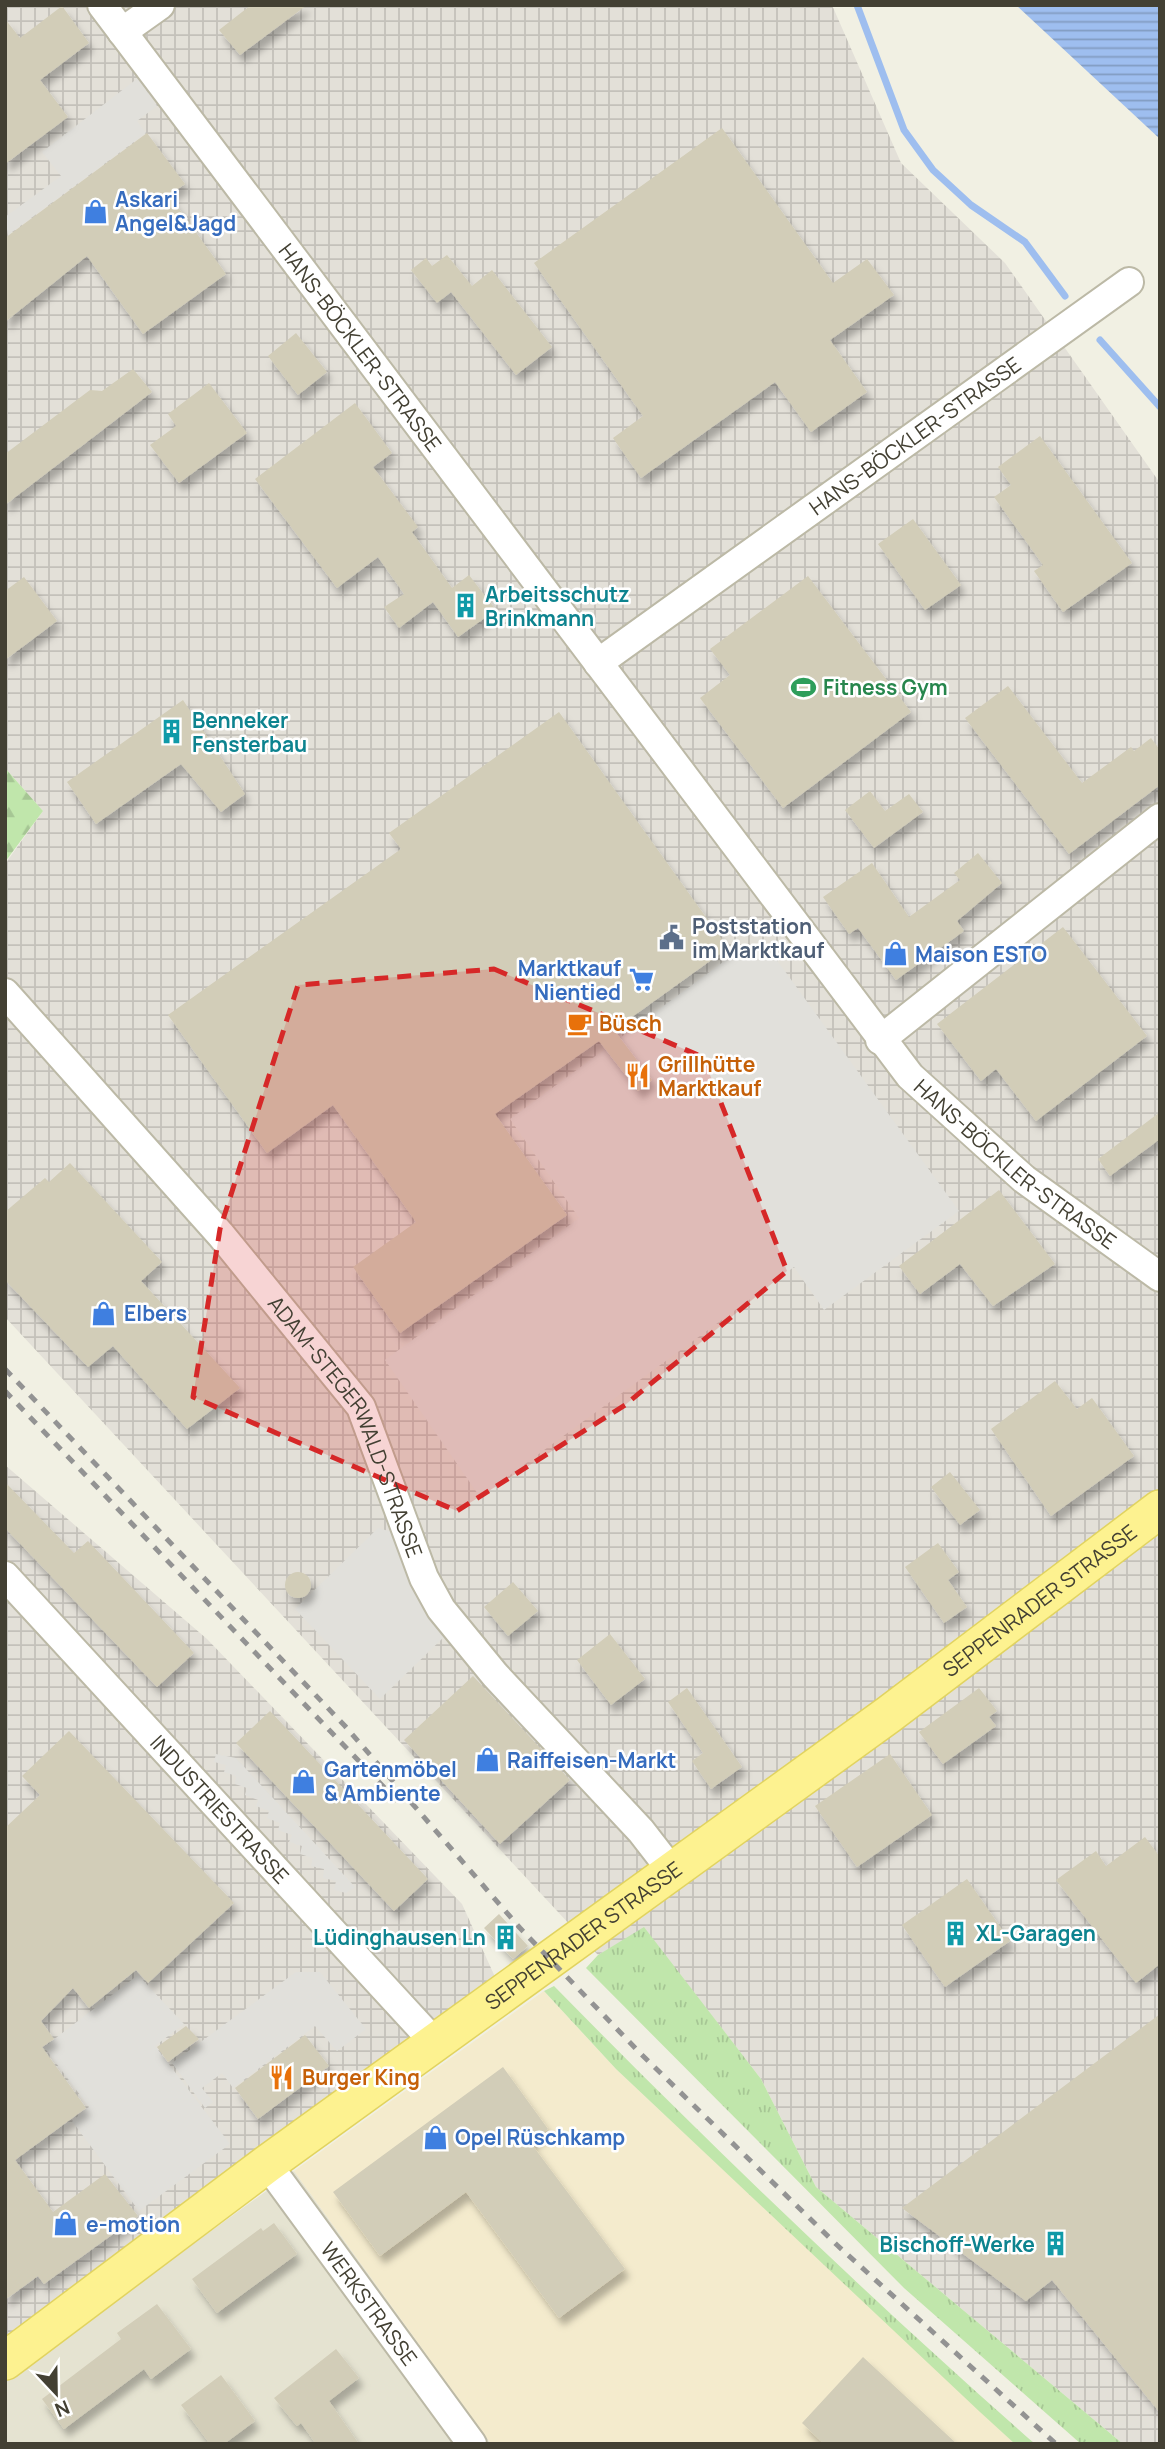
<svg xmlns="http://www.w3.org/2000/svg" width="1165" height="2449" font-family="Manrope,sans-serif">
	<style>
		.residential { fill: #e5e3d1 }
		.commercial { fill: #f4ebcd }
		.industrial { fill: url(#industrial-grid) }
		.grass { fill: url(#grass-tufts) }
		.forest { fill: url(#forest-firs) }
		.parking { fill: #e1e0db }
		.water { fill: url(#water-rules) }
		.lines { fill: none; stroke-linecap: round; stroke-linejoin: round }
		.stream { stroke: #9ebeef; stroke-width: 7 }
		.building { fill: #d2cdb8; filter: url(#shadow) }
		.minor-casing { stroke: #bcb9a6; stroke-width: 32 }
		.major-casing { stroke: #e1d360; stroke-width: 40 }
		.minor { stroke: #fff; stroke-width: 28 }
		.major { stroke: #fdf290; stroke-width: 37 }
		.rail { stroke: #939393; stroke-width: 5; stroke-dasharray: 9 9; stroke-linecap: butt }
		.marked { fill: #d62828; fill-opacity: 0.2; stroke: #d62828; stroke-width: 5; stroke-dasharray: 14 9; stroke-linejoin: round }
		.labels { text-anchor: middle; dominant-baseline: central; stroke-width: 5; stroke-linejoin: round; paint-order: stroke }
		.shop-label { font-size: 21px; font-weight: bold; fill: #366cbe; stroke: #fff; text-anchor: start }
		.street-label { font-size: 21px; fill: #434033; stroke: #fff }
		.culture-label { font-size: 21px; font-weight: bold; fill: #0d838f; stroke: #fff; text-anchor: start }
		.leisure-label { font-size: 21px; font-weight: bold; fill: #27864d; stroke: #fff; text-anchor: start }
		.service-label { font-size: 21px; font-weight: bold; fill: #4e5e75; stroke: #fff; text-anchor: start }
		.food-label { font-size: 21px; font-weight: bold; fill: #c56008; stroke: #fff; text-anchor: start }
	</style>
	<defs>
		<pattern id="industrial-grid" width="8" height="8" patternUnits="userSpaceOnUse" patternTransform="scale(1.75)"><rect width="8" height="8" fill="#e3e0d8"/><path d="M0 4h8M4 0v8" fill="none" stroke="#c4c1ba"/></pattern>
		<pattern id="grass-tufts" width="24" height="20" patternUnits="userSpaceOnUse" patternTransform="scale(1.75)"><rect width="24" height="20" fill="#c0e6ab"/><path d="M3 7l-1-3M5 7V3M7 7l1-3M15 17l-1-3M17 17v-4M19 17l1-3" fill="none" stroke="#a6c694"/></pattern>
		<pattern id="forest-firs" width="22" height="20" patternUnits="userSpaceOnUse" patternTransform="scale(1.75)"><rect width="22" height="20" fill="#c0e6ab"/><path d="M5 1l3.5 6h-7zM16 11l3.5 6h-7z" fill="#a6c694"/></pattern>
		<pattern id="water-rules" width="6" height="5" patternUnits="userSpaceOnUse" patternTransform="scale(1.75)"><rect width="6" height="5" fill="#9ebeef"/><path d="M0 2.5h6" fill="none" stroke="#829cc2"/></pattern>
		<filter id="shadow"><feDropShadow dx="4.5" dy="8" stdDeviation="3.5" flood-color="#0004"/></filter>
	</defs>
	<rect width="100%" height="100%" fill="#f1f0e3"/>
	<!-- residential -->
	<path class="residential" d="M294,2171l197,273h-486v-64z"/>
	<!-- commercial -->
	<path class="commercial" d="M544,1991l72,78 399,375h-524l-197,-273z"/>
	<!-- industrial -->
	<path class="industrial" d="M5,5h827l69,158 104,100 155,220v1961h-37l-307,-257 -55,-108 -117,-151 -46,27 -593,-638v-453l38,-53 -38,-43z
		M5,1465l202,174 255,265 38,84 -495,365z"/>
	<!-- grass -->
	<path class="grass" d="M644,1927l117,152 55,108 307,257h-42l-177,-156 -318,-320 12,-13z
		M554,1986c155,158 315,312 481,458h-20l-35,-32 -364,-343 -72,-78z"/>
	<!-- forest -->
	<path class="forest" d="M5,768l38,43 -38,51z"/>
	<!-- parking -->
	<path class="parking" d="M138,78l19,28 -20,15 9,12 -138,102 -3,-18 56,-41 -19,-24z
		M738,951l33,1 188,259 -135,99 -30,-43 -314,230 -95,-137 194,-142 -69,-99z
		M378,1528l18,5 50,102 -66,64 -85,-90z
		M216,1754l20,4 119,129 -9,6 -12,-3 2,-9 -13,-3 1,-9 -13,-3 2,-8 -13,-4 2,-8 -13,-4 3,-7 -14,-5 2,-7 -13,-5 2,-7 -13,-5 2,-6 -13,-5 2,-7 -12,-4 1,-8 -12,-4 2,-7 -12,-3z
		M296,1972h24l46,57 -29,22 -22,-25 -82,62 -11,-15 -20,15 11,14 -8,6 -33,-45z
		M138,1975l46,49 -29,22 75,98 -91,67 -67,-90 17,-14 -45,-60z"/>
	<!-- water -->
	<path class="water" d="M1016,5h144v134z"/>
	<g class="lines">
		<!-- stream -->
		<path class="stream" d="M857,5l47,125 29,40 38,35 54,37 40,54
			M1100,340l60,67"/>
	</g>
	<!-- building -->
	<path class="building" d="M251,5h56l-67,50 -21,-25z
		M62,6l27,37 -49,37 28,37 -63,47v-145l15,19z
		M722,128l111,155 34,-24 27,36 -64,45 37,52 -56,40 -36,-50 -134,96 -28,-40 30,-22 -109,-153z
		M147,133l38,51 -16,11 57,79 -83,60 -56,-78 -82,66v-84z
		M447,255l25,31 20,-16 60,77 -36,28 -65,-83 -14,11 -26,-33 15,-12 6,8z
		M296,333l31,39 -29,23 -30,-39z
		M133,369l19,23 -147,113v-51l85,-64 12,1z
		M209,383l38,50 -68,50 -29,-38 26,-19 -8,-12z
		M355,403l37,50 -19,14 45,60 -6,5 40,56 17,-13 27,35 -38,27 -25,-35 -34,26 -15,-21 20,-13 -26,-37 -41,31 -82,-109z
		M1040,436l92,127 -69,49 -29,-41 9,-6 -49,-68 17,-12 -13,-18z
		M913,519l48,66 -36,25 -47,-66z
		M808,576l103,136 -128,96 -83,-110 30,-23 -20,-26z
		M24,577l33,44 -52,39v-69z
		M1008,686l74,97 49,-36 3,4 17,-13 9,12v35l-91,69 -104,-136z
		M183,700l62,94 -24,18 -40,-48 -85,60 -29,-42z
		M559,712l169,236 -114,82 38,50 -14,11 -39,-50 -104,73 72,101 -167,118 -47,-66 63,-45 -83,-117 -66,48 -99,-138 233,-166 -12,-16z
		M870,791l15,20 24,-17 14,18 -49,36 -29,-38z
		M978,853l24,30 -45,38 7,10 -68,49 -38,-52 -9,6 -26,-37 49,-34 37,54 51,-37 -6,-7z
		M1063,927l84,109 -111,85 -40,-52 -15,12 -44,-57z
		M1160,1112v27l-50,37 -12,-17z
		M70,1163l92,99 -21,19 99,107 -53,41 -74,-83 -25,21 -83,-87v-68l40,-34 4,4z
		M999,1190l56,74 -62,42 -33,-42 -40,30 -21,-28z
		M1055,1381l22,28 15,-11 42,58 -83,60 -60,-87z
		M950,1472l30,38 -20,15 -29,-38z
		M5,1482l69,71 14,-12 106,112 -37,34 -152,-159z
		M938,1543l21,29 -11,8 19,27 -23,16 -39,-56z
		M285 1585a13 13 0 1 1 26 0a13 13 0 1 1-26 0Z
		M513,1582l25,29 -30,25 -24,-29z
		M610,1634l35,45 -34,26 -34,-45z
		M473,1676l97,104 -70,64 -96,-104z
		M687,1688l55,79 -31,22 -19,-28 11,-8 -35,-51z
		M979,1688l18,23 -8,6 7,9 -53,38 -24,-32z
		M270,1711l158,168 -34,32 -158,-168z
		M69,1731l165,172 -86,80 -12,-13 -47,38 -16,-20 -32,33 13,18 -12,8 44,61 -71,52 38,52 52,-38 33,42 -94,68 -6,-8 -33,24v-472l35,-33 -18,-19z
		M890,1754l42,61 -75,52 -42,-61z
		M1145,1837l15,20v107l-24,19 -80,-103 40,-29 10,15z
		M967,1879l43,62 -65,46 -43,-62z
		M499,1914l29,32 -15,13 -29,-31z
		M1160,2014v399l-108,-133 -26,21 -124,-93z
		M186,2026l13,13 -31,23 -11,-15z
		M305,2035l24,31 -71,53 -23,-31z
		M503,2067l45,62 -18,13 95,127 -66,49 -93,-126 -86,64 -47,-64z
		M274,2223l23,31 -80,59 -25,-34 69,-51 2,3z
		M157,2304l34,45 -40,30 -7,-10 -80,60 -22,-30 79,-60 -4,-6z
		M336,2349l23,29 -30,23 30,43h-43l-15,-21 -4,3 -23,-28z
		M863,2357l94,87h-133l-22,-21z
		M221,2375l34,46 -31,23h-14l-29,-39z"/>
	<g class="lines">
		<defs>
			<g id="minor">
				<path id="s1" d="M102,5l808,1071 114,103 136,98"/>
				<path d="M122,32l38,-27"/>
				<path id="s2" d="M598,663l531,-381"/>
				<path id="s3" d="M5,993l216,242 140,172 63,171 17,31 54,66 146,156 31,40"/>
				<path d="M880,1040l280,-222"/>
				<path id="s4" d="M5,1576l430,467"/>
				<path id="s5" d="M267,2164l205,280"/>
			</g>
			<g id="major">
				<path id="s6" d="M5,2361l262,-197 621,-449 272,-206"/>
			</g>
		</defs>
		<!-- minor casing -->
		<use href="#minor" class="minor-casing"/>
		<!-- major casing -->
		<use href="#major" class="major-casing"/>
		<!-- minor -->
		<use href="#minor" class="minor"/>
		<!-- major -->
		<use href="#major" class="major"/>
		<!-- rail -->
		<path class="rail" d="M5,1369l340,357 175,202 118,123 199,194 219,199
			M5,1391l395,413"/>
	</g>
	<!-- marked area -->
	<path class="marked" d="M494,969l209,88 84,214 -162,134 -168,106 -264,-114 27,-168 78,-244z"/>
	<!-- icons -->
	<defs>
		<symbol id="shop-bare" viewBox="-9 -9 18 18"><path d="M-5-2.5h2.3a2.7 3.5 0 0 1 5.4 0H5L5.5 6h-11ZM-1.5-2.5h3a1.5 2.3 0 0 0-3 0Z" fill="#3f7fe0" stroke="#fff" stroke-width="2.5" paint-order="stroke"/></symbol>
		<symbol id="building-bare" viewBox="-9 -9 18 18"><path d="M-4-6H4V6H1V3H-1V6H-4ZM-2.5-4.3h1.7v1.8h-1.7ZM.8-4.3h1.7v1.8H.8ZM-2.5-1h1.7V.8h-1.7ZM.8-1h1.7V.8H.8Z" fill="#0f9aa8" stroke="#fff" stroke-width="2.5" paint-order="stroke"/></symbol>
		<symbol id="stadium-bare" viewBox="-9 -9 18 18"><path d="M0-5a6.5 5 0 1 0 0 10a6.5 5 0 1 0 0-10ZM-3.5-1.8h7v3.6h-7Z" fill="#2e9e5b" stroke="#fff" stroke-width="2.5" paint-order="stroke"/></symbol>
		<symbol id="civic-bare" viewBox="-9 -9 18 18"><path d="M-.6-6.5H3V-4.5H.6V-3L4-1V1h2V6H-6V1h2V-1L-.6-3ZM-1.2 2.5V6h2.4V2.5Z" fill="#5c6f8a" stroke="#fff" stroke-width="2.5" paint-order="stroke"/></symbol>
		<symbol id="supermarket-bare" viewBox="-9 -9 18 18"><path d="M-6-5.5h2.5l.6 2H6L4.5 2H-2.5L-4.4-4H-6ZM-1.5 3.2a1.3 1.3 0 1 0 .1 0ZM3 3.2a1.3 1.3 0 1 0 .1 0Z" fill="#3f7fe0" stroke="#fff" stroke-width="2.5" paint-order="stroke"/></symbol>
		<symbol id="cafe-bare" viewBox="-9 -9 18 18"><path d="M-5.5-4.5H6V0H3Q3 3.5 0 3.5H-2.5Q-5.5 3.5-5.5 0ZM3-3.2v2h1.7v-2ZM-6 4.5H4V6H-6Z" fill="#e8710a" stroke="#fff" stroke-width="2.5" paint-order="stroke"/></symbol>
		<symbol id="restaurant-bare" viewBox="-9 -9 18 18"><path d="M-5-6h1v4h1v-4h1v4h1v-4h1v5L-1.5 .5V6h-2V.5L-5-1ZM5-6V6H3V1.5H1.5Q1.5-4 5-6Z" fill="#e8710a" stroke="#fff" stroke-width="2.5" paint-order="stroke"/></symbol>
	</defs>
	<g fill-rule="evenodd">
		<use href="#shop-bare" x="78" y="194" width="35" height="35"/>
		<use href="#building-bare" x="448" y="588" width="35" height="35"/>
		<use href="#stadium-bare" x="786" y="670" width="35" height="35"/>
		<use href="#building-bare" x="154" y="714" width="35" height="35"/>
		<use href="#civic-bare" x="654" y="920" width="35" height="35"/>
		<use href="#shop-bare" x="878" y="936" width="35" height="35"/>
		<use href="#supermarket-bare" x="624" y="962" width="35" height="35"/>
		<use href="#cafe-bare" x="562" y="1006" width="35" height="35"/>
		<use href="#restaurant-bare" x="620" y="1058" width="35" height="35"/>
		<use href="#shop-bare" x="86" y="1296" width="35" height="35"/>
		<use href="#shop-bare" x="470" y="1742" width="35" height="35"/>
		<use href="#shop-bare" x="286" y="1764" width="35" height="35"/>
		<use href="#building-bare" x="938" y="1916" width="35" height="35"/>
		<use href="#building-bare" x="488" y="1920" width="35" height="35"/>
		<use href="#restaurant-bare" x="264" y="2060" width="35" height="35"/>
		<use href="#shop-bare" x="418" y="2120" width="35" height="35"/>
		<use href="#shop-bare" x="48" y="2206" width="35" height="35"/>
		<use href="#building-bare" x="1038" y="2226" width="35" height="35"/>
	</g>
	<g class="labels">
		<!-- shop labels -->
		<g class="shop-label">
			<text x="115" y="199">Askari<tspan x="115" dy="24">Angel&amp;Jagd</tspan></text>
			<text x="915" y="954">Maison ESTO</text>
			<text x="621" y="968" text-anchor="end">Marktkauf<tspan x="621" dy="24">Nientied</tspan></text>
			<text x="124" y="1313">Elbers</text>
			<text x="507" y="1760">Raiffeisen-Markt</text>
			<text x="324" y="1769">Gartenmöbel<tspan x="324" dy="24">&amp; Ambiente</tspan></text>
			<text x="455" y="2137">Opel Rüschkamp</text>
			<text x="86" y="2224">e-motion</text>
		</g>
		<!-- street labels -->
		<g class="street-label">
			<text stroke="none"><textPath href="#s1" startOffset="429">HANS-BÖCKLER-STRASSE</textPath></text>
			<text stroke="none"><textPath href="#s2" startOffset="390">HANS-BÖCKLER-STRASSE</textPath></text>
			<text stroke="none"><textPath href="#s1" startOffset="1479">HANS-BÖCKLER-STRASSE</textPath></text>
			<text stroke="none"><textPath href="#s3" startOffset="556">ADAM-STEGERWALD-STRASSE</textPath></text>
			<text stroke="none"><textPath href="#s6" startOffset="1284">SEPPENRADER STRASSE</textPath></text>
			<text stroke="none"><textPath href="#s4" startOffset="317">INDUSTRIESTRASSE</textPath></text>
			<text stroke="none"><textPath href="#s6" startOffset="718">SEPPENRADER STRASSE</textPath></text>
			<text stroke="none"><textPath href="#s5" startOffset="173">WERKSTRASSE</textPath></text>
		</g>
		<!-- culture labels -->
		<g class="culture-label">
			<text x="485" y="594">Arbeitsschutz<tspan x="485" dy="24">Brinkmann</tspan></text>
			<text x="192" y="720">Benneker<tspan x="192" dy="24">Fensterbau</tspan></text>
			<text x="976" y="1933">XL-Garagen</text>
			<text x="486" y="1937" text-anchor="end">Lüdinghausen Ln</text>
			<text x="1035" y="2244" text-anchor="end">Bischoff-Werke</text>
		</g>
		<!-- leisure labels -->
		<g class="leisure-label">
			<text x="823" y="687">Fitness Gym</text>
		</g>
		<!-- service labels -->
		<g class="service-label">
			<text x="692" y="926">Poststation<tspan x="692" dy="24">im Marktkauf</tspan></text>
		</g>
		<!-- food labels -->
		<g class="food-label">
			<text x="599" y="1023">Büsch</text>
			<text x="658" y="1064">Grillhütte<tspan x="658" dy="24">Marktkauf</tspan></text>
			<text x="302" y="2077">Burger King</text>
		</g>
	</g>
	<!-- border -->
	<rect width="1165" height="2449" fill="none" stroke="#434033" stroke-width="14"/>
	<!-- north arrow -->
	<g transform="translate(56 2393) rotate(158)" stroke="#ffffff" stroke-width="5" paint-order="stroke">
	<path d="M0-5L12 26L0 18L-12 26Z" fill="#434033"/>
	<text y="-10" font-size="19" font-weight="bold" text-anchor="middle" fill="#434033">N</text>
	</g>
</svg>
